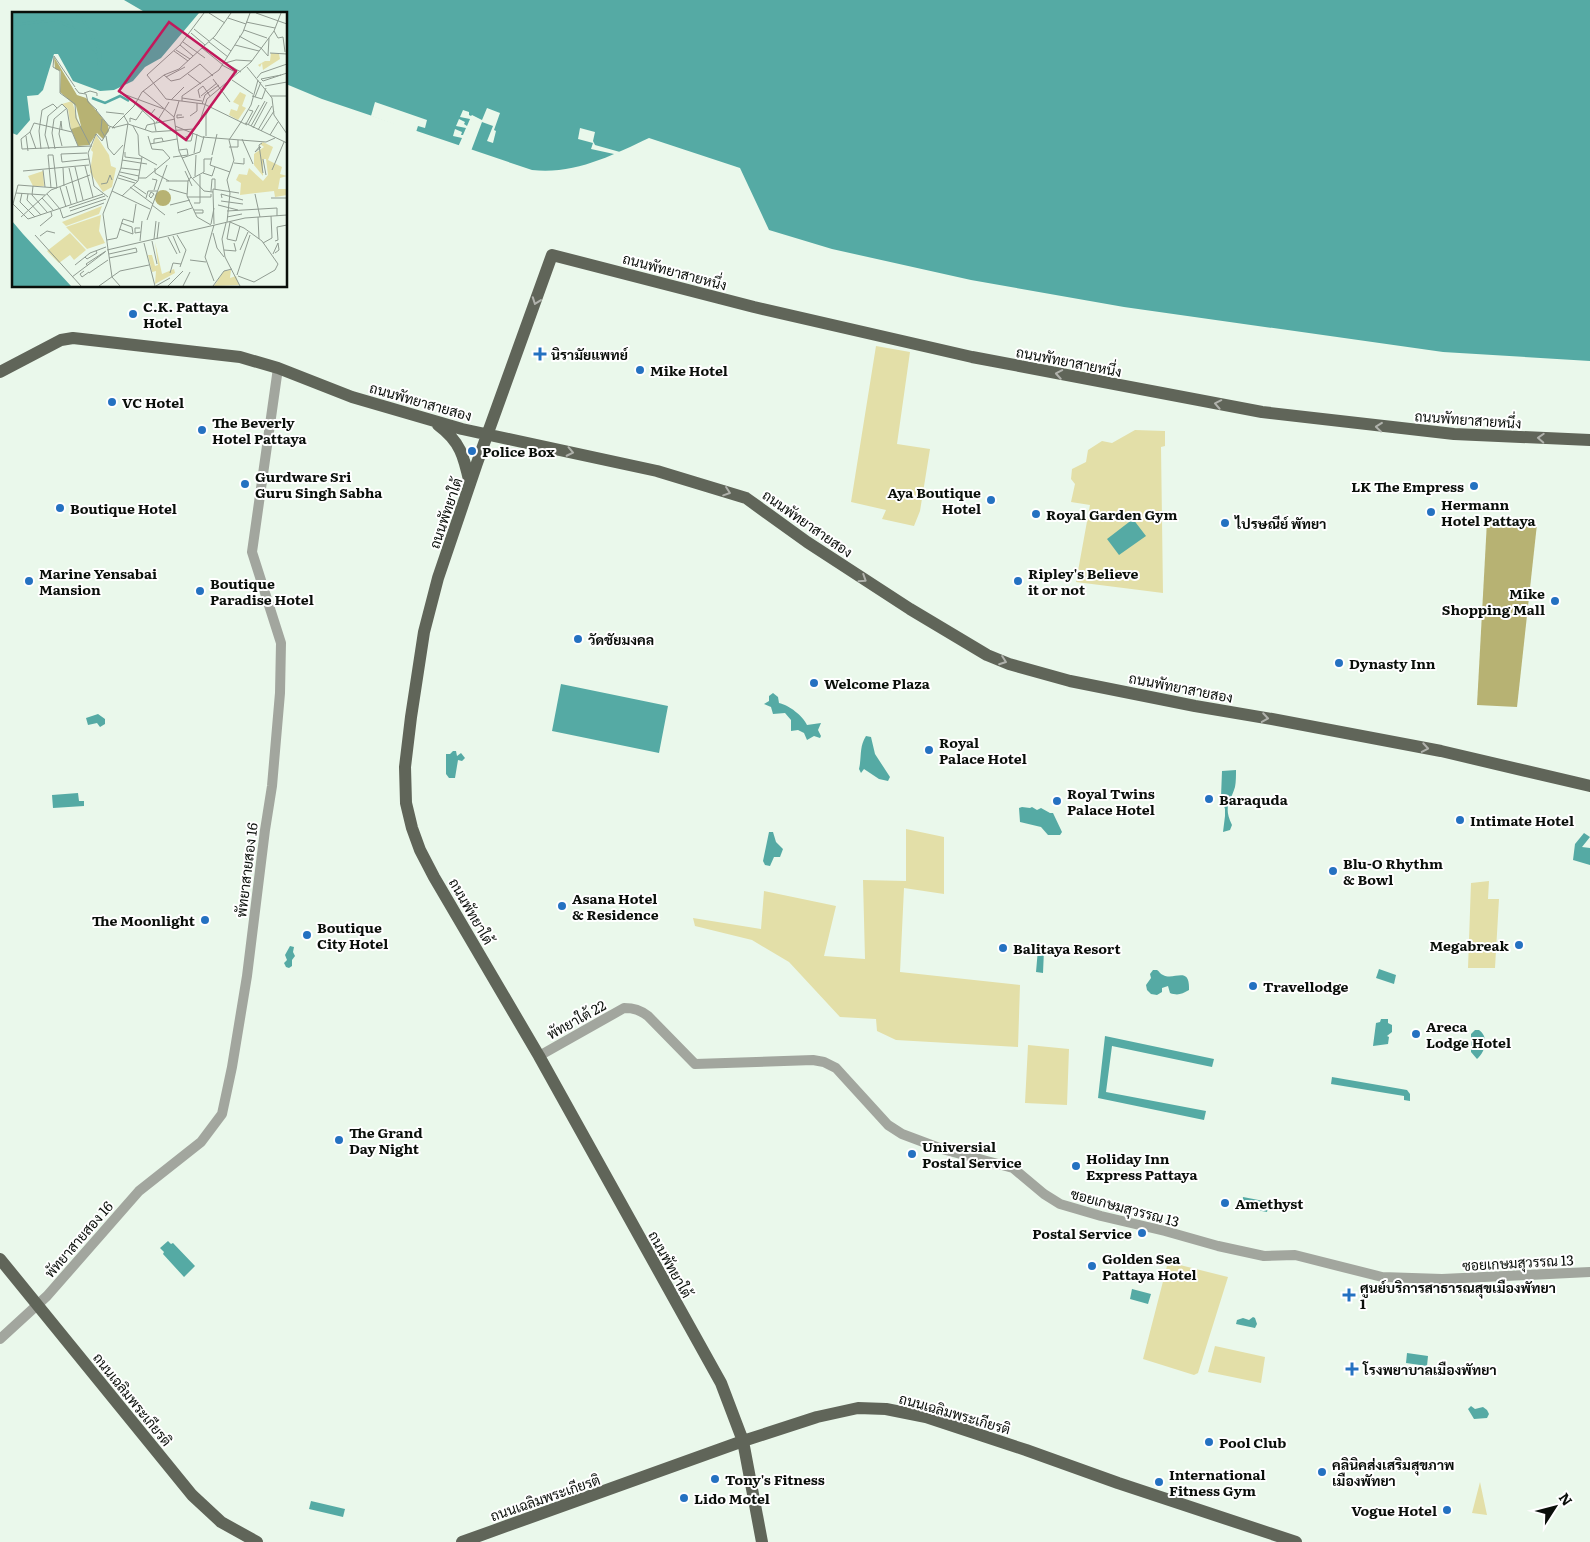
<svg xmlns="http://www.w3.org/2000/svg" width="1590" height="1542" font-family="Literata,Sarabun,serif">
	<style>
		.green { fill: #e3dfa8 }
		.forest { fill: #b7b273 }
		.water { fill: #55aaa4 }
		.pier { fill: #eaf8eb }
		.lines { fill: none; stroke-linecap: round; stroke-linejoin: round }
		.minor { stroke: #a2a69e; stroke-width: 10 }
		.major { stroke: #606559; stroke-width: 12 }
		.oneway { stroke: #b0b2ac }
		.poi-dot { fill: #2471c1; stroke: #fff; stroke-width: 2 }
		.labels { text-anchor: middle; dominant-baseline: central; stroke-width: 4; stroke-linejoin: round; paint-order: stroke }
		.street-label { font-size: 14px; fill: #0a0f0a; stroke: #fff }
		.poi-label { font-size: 14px; font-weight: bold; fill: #0a0f0a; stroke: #fff; text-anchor: start }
		.inset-river { fill: none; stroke: #55aaa4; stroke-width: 2.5 }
		.inset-road { fill: none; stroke: #909b91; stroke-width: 1 }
		.view { fill: #c2185b; fill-opacity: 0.15; stroke: #c2185b; stroke-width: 2.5 }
		.inset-edge { fill: none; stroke: #0a0f0a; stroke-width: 2.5 }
	</style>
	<rect width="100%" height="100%" fill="#eaf8eb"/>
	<!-- green -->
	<path class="green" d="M876,346l34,6 -13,92 33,5 -10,62 -6,15 -32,-7 4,-9 -35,-8z
		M1135,430l30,1v15l-4,1 2,146 -87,-11 14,-77 -19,-3 4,-18 -4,-5 1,-10 14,-7 2,-12 14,-9 10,2z
		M906,829l38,8v57l-40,-6 -4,84 120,13 -2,62 -122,-7 -19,-9 -1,-12 -36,-2 -51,-55 -37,-22 -57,-14 -2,-8 68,11 3,-38 72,15 -12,50 41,3 -2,-79 43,1z
		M1489,881l-1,18h11l-4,69h-27l3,-85z
		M1028,1045l41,4 -2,56 -42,-2z
		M1168,1262l60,15 -30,96 -4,2 -51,-16z
		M1215,1346l50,11 -4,26 -53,-11z
		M1480,1482l7,33 -15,-2z"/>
	<!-- forest -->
	<path class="forest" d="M1487,521l50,3 -20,183 -40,-2z"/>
	<!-- water -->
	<path class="water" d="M124,0h1466v361l-147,-9 -319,-45 -153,-27 -139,-31 -63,-19 -29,-62 -91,-30c-36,17 -75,37 -117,32l-210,-71 -36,-15v-70h-138z
		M1133,519l13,17 -27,19 -12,-16z
		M561,684l107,22 -9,47 -107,-22z
		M773,693l5,4 1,6c10,2 24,13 28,22l14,-2 -3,7 3,6 -1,2 -6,-2 -7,4 -3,-7 -6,-3 -7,1v-11l-6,-7 -12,1 -2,-7 -7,-3 5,-3v-5z
		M98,714l7,5v5l-5,3 -3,-4 -9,2 -2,-7z
		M866,736l5,1 4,17 15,23 -2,4 -9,-2 -15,-10 -3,4 -2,-4c3,-13 0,-22 7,-33z
		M453,751h3l1,5 4,-3 4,5 -3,3 -4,-1 -3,18h-6l-3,-4v-20h4z
		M1236,770c0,5 0,12 -1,17 -5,16 -12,19 -3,38l-2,5 -7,2 2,-16v-7l-4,-12 1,-26z
		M78,793l1,8h5v5l-31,2 -1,-13z
		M1022,807l8,1 2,-1 5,3 4,-2 9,5h3l9,19 -2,3h-12l-7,-8 -21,-5 -1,-14z
		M769,832h4l3,10 7,7 -3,8h-6l-4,9 -5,-1 -2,-4z
		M1584,833l6,4 -8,10 8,1v17l-17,-5 2,-16z
		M290,946l4,1 -1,5 2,4 -3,4v6l-3,2 -3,-1 -2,-4 3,-3 -2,-5z
		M1038,949l6,1 -1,23 -7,-1z
		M1379,969l17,6 -2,9 -18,-6z
		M1153,970h4c2,1 3,4 6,5 11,6 27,-10 26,15 -7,4 -11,6 -19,3l-2,-7 -6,2v4l-5,3 -6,-1 -4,-4 -1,-5 5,-7 -1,-4z
		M1381,1019h7v4l4,2v7l-5,4 2,1 -1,7 -15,2 3,-23 4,-1z
		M1475,1030h4c10,7 7,21 -2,29l-6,-7v-18z
		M1105,1036l109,23 -2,8 -100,-21 -6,46 100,19 -2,9 -106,-22z
		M1332,1077l75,13 3,4v7l-6,-1v-4l-73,-12z
		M1243,1197l26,5 -2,10 -26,-5z
		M168,1241l3,3 2,-1 22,23 -11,11 -21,-23 1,-2 -4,-4z
		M1132,1289l19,5 -3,10 -18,-5z
		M1253,1317l2,1 2,6 -2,4 -19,-4 1,-4 6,-2 6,2z
		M1407,1353l21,3 -1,10 -21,-3z
		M1471,1406l4,3 8,-2 4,3 2,4 -2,4 -13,1 -6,-10z
		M311,1501l34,8 -2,8 -34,-8z"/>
	<!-- pier -->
	<path class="pier" d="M375,102l52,18 -2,8 -7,-2 -2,6 -45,-16z
		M487,108l13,5 -6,17 2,1 -3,12 -6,-2 6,-15 -11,-4 -11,29 -13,-4 4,-9 -9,-2 2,-7 7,3 -1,3h2l3,-7 -10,-2 3,-7 6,3 -1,2 3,2 3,-7 -10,-2 3,-7 6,2v3l2,1 1,-1 10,5z
		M580,128l15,4 -2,9 2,4 25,7 -1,3 -5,2v-3l-23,-5 2,-6 -15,-4z"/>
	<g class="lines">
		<!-- minor -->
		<path class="minor" d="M539,1056l85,-48c10,0 16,2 24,8l47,48 118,-4 11,2 12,6 52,57 14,9 40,15 71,19 31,26 16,10 41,12 64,15 53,15 46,10 31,-1 87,22 60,2 148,-7
			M0,1339l47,-43 92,-105 62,-49 21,-28 10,-47 15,-91 18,-146 7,-44 8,-93 1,-50 -29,-91 26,-184"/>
		<!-- major -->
		<path class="major" d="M0,372l61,-32 12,-2 167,19 38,11 74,29 110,32 195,42 89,27 61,44 103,67 77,46 22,9 61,17 125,25 77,13 169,32 149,35
			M438,425c23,17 26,32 32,59
			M0,1259l192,236 29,27 36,20
			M462,1542l281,-101 74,-24 41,-9 28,1 40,8 100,33 92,33 178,59
			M762,1542l-19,-101 -22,-58 -182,-327 -105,-179 -14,-27 -8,-22 -6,-25 -1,-36 6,-50 13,-85 14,-54 39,-115 75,-208 202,52 218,50 290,55 192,22 136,6"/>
	</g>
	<!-- one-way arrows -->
	<defs><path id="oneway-chevron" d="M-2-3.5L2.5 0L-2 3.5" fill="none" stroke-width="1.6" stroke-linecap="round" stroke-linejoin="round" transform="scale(1.25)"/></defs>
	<g class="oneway">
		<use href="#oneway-chevron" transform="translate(536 301) rotate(110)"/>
		<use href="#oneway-chevron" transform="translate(1059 374) rotate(-170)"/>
		<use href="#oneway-chevron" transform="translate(1218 404) rotate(-169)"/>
		<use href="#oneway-chevron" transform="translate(1379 427) rotate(-174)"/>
		<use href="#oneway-chevron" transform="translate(1541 438) rotate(-177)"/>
		<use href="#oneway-chevron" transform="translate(570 452) rotate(12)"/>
		<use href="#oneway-chevron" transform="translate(727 492) rotate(19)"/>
		<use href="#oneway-chevron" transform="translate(863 579) rotate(33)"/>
		<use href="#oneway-chevron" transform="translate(1003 661) rotate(20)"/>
		<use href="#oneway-chevron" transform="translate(1265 718) rotate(9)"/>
		<use href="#oneway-chevron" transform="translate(1425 748) rotate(10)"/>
	</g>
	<!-- markers -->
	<g class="poi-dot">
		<circle cx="133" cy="314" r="5"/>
		<path d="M537.5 346.5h5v5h5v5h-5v5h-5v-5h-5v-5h5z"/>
		<circle cx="640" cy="370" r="5"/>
		<circle cx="112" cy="402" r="5"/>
		<circle cx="202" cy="430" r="5"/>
		<circle cx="472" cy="451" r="5"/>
		<circle cx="245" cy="484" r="5"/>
		<circle cx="1474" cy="486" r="5"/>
		<circle cx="991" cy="500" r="5"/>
		<circle cx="60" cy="508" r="5"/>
		<circle cx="1431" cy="512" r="5"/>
		<circle cx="1036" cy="514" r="5"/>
		<circle cx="1225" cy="523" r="5"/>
		<circle cx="29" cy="581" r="5"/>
		<circle cx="1018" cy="581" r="5"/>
		<circle cx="200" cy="591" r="5"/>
		<circle cx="1555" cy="601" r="5"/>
		<circle cx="578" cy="639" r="5"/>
		<circle cx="1339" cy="663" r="5"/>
		<circle cx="814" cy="683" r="5"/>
		<circle cx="929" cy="750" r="5"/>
		<circle cx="1209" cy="799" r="5"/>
		<circle cx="1057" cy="801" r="5"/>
		<circle cx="1460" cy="820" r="5"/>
		<circle cx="1333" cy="871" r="5"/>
		<circle cx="562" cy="906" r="5"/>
		<circle cx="205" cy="920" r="5"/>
		<circle cx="307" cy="935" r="5"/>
		<circle cx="1519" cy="945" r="5"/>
		<circle cx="1003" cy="948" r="5"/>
		<circle cx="1253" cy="986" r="5"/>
		<circle cx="1416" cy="1034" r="5"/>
		<circle cx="339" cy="1140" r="5"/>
		<circle cx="912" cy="1154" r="5"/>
		<circle cx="1076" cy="1166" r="5"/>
		<circle cx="1225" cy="1203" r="5"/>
		<circle cx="1142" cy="1233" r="5"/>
		<circle cx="1092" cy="1266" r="5"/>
		<path d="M1346.5 1287.5h5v5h5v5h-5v5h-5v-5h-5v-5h5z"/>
		<path d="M1349.5 1361.5h5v5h5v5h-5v5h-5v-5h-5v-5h5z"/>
		<circle cx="1209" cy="1442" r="5"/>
		<circle cx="1322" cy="1472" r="5"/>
		<circle cx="715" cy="1479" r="5"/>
		<circle cx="1159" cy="1482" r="5"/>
		<circle cx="684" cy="1498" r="5"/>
		<circle cx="1447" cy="1510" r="5"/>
	</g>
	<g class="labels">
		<!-- street labels -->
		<g class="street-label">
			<text transform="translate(675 271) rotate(15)">ถนนพัทยาสายหนึ่ง</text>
			<text transform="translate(1069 361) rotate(11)">ถนนพัทยาสายหนึ่ง</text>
			<text transform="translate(421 401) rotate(16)">ถนนพัทยาสายสอง</text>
			<text transform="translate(1468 419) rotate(4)">ถนนพัทยาสายหนึ่ง</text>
			<text transform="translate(445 513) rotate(-71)">ถนนพัทยาใต้</text>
			<text transform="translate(808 523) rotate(35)">ถนนพัทยาสายสอง</text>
			<text transform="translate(1181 687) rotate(11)">ถนนพัทยาสายสอง</text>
			<text transform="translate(246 870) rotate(-83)">พัทยาสายสอง 16</text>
			<text transform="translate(472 911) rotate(60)">ถนนพัทยาใต้</text>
			<text transform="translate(576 1019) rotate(-29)">พัทยาใต้ 22</text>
			<text transform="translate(1125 1207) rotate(15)">ซอยเกษมสุวรรณ 13</text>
			<text transform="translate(78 1239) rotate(-49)">พัทยาสายสอง 16</text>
			<text transform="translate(1518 1262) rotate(-3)">ซอยเกษมสุวรรณ 13</text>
			<text transform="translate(671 1264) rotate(61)">ถนนพัทยาใต้</text>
			<text transform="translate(133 1399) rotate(51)">ถนนเฉลิมพระเกียรติ</text>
			<text transform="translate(955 1413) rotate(16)">ถนนเฉลิมพระเกียรติ</text>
			<text transform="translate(545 1497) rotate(-19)">ถนนเฉลิมพระเกียรติ</text>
		</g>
		<!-- poi labels -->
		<g class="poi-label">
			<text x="143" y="306">C.K. Pattaya<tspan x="143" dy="16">Hotel</tspan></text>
			<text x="551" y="354">นิรามัยแพทย์</text>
			<text x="650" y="370">Mike Hotel</text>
			<text x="122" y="402">VC Hotel</text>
			<text x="212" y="422">The Beverly<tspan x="212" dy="16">Hotel Pattaya</tspan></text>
			<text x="482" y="451">Police Box</text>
			<text x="255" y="476">Gurdware Sri<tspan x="255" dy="16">Guru Singh Sabha</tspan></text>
			<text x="1464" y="486" text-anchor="end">LK The Empress</text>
			<text x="981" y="492" text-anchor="end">Aya Boutique<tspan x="981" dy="16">Hotel</tspan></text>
			<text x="1441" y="504">Hermann<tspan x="1441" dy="16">Hotel Pattaya</tspan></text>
			<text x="70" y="508">Boutique Hotel</text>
			<text x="1046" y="514">Royal Garden Gym</text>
			<text x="1235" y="523">ไปรษณีย์ พัทยา</text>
			<text x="39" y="573">Marine Yensabai<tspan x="39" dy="16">Mansion</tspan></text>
			<text x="1028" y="573">Ripley's Believe<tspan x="1028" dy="16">it or not</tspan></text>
			<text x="210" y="583">Boutique<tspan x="210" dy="16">Paradise Hotel</tspan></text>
			<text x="1545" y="593" text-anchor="end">Mike<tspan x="1545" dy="16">Shopping Mall</tspan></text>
			<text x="588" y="639">วัดชัยมงคล</text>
			<text x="1349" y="663">Dynasty Inn</text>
			<text x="824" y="683">Welcome Plaza</text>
			<text x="939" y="742">Royal<tspan x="939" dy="16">Palace Hotel</tspan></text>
			<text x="1067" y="793">Royal Twins<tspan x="1067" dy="16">Palace Hotel</tspan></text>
			<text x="1219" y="799">Baraquda</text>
			<text x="1470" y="820">Intimate Hotel</text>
			<text x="1343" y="863">Blu-O Rhythm<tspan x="1343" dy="16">&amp; Bowl</tspan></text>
			<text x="572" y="898">Asana Hotel<tspan x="572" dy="16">&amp; Residence</tspan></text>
			<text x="195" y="920" text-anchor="end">The Moonlight</text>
			<text x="317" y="927">Boutique<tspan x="317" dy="16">City Hotel</tspan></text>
			<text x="1509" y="945" text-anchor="end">Megabreak</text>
			<text x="1013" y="948">Balitaya Resort</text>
			<text x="1263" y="986">Travellodge</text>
			<text x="1426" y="1026">Areca<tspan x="1426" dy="16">Lodge Hotel</tspan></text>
			<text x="349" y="1132">The Grand<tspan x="349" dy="16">Day Night</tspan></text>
			<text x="922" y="1146">Universial<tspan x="922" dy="16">Postal Service</tspan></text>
			<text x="1086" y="1158">Holiday Inn<tspan x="1086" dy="16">Express Pattaya</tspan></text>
			<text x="1235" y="1203">Amethyst</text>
			<text x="1132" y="1233" text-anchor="end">Postal Service</text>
			<text x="1102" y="1258">Golden Sea<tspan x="1102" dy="16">Pattaya Hotel</tspan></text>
			<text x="1360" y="1287">ศูนย์บริการสาธารณสุขเมืองพัทยา<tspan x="1360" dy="16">1</tspan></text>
			<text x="1363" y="1369">โรงพยาบาลเมืองพัทยา</text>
			<text x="1219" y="1442">Pool Club</text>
			<text x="1332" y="1464">คลินิคส่งเสริมสุขภาพ<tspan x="1332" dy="16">เมืองพัทยา</tspan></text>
			<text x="1169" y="1474">International<tspan x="1169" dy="16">Fitness Gym</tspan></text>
			<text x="725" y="1479">Tony's Fitness</text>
			<text x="694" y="1498">Lido Motel</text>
			<text x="1437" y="1510" text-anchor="end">Vogue Hotel</text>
		</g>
	</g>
	<!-- overview -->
	<g transform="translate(12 12)">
		<rect width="275" height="275" fill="#eaf8eb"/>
		<path d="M259,41l8,1 1,5 -17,11 -1,-7 -2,4 -2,-2 7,-4h5zM228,80l6,3 -4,11 4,2 -8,12 -9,-5 2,-6 6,2 2,-6 -6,-3zM60,89l8,26 -9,2 -3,-20 -6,-5zM84,123l13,20 2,11 5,2 -4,19 -9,5 -13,-20 3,-20 -2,-2zM251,130l10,5 -5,13 14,7 -2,7 7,2 -7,2 -2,11h9v6l-12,2 -1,-6 -34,4 1,-12 -5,-3 3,-6 8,1 2,-7 14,13 5,-6 -2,-16h-3v17l-9,-11v-11l10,-7 -4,-3zM31,159l1,15h-11l-5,-10zM90,194l-3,8 -33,12 -4,-4zM89,203l-2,16 6,12 -18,6 -21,-22zM58,221l16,17 -12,10 -4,-5 -11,8 -12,-12zM143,230l7,32 12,-5 1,4 -20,11 1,-13 -4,1 -4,-17h4l3,11 3,-1zM219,258l-1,8 6,-2 3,9 -25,1 10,-15z" fill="#e3dfa8"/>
		<path d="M42,45l23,38 9,3 22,27 1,6 -6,8 -6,-6 -8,12 -11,1 -7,-17 10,-3 -5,-20 -16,-14 1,-21 -6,-2zM143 186a8 8 0 1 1 16 0a8 8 0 1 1-16 0Z" fill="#b7b273"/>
		<path d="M0,1h187l-38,45 -16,9 -12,14 -19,9 -14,1 -27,-10 -15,-27h-4l-11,36 -5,5 -11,1 3,24 -13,15 -5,-2zM0,209l11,13 48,52h-59z" fill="#55aaa4"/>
		<path class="inset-river" d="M64,1l6,4 18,35v9M0,13l42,-5 18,7 26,27 1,11M80,86l13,5 15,-7 9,5"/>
		<path class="inset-road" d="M192,1l-24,32 -33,30 19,24 38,5 43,21M197,1l16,10M244,1l31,11M216,6l18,6M234,10l29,6M182,17l15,12M232,18l23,8M262,19l4,7 5,-1 2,15M179,21l14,12M227,24l22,12 7,8 1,-18M201,26l18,13M171,30l22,16M197,30l19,15M168,33l13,11M223,33l24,6M190,36l21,17M164,38l14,9M162,39l14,10M258,41l17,1M213,51l11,-3 16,1M213,51l16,9M210,53l15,8M235,55l25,31 2,17 13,19M176,62l13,10M152,63l7,6 9,-2 20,-15 13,12M154,65l19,-10M245,66l4,-5 26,-9M201,67l17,23M249,67l2,2 24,-8M249,67l20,-4M220,68l21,14M253,74l22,-4M63,75l-21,-31 -1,11 7,4v22l15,11M63,76l4,5 7,1 2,8 9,8M131,79l31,26 5,34 12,26 -3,4 -1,15 10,21 14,8M106,80l46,17M72,81l6,-2 7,2v3M189,84l16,-13M240,84l10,3 4,-11M258,84h17M243,85l6,-15M170,86l20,3M188,86l-2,-8 5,-4 7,10M159,88l13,-13M120,89l22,20 2,10M170,89v-5l37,-26 24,-38 7,-19M63,92l1,14 14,27M190,92l3,-9 14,-10M143,97l-4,5 7,5M84,98l13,16 6,2M94,100l18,2M170,103h-5v3l7,-1M178,104l7,-5v-8M162,105l5,-16M90,107l-1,11 4,7M118,110v-4l6,2 7,-10M229,110l10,-17 7,-25M144,111l13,-21M233,111l42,20M234,112l7,-13 -4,-1M236,113l11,-20M121,114l5,9 1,20 18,10M163,114l27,11 64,5 9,-4M239,114l14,-25M100,116l16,-4 24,8 42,-3 5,-5 8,-25 44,-37 23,-31 7,-18M100,116l22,-22 8,-14 22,-17 15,-6 36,-33 16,-23M241,116l14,-26M50,118l-1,-9 -2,13 3,12M133,118l2,-5 28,-6M246,118l14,-24M249,119l13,-20M18,120l6,17M60,120l-38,-9 -4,9 -9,7 1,10 70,-3M258,123l8,-13M14,124l2,15M94,124l2,12 6,7 9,-10M174,124l1,5h4l2,-8M194,124v-21l4,-8M230,127l11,25M142,131v-4l8,-1 1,3M250,131l-3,2 4,28M138,132l27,-5M248,134l-5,6 6,-5M217,135h9v-7M29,137l-2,-18 3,-21 11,-6 4,4M37,137l-4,-14 3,-19 14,-12 5,5 3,18 8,19M43,137l-3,-16 2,-14 13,-11M113,140v5l17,2M75,141l-26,1 1,8 27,-3M182,141l3,-19M200,143l5,-21M161,145l15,-2 -1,-6 -8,1M200,145l-2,8 20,7M170,146l18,-6 4,-16M251,147l3,16M110,148l25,4M222,151l10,1v-6M73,154l8,31M63,155l8,33M51,156l1,18M57,156l8,34M109,156l19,2M143,156v5l14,8M31,158l2,17M260,158l12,-28M11,159l66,-6M173,159l7,15M108,160l19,4M191,161l9,3 3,-9M107,163l18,6M183,164l1,-21M179,165l13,14 9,1v-3l26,4M106,166l17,5M127,166h7l24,-20 -7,-8 -11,-1 -4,-13M181,166l11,-6v-13h8M140,167l5,1 -3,10M154,169h22M89,172l6,-1 3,-8 2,5M121,173l13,9M21,174l-1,9 15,17M54,174l5,18M48,175l6,20M118,175l23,17M39,176l-3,-33h5l4,33 -39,-3 -5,19 15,15 75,-25M157,177l18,5M100,179l38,18M199,179l1,-12h3v10M139,180l3,2 -3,4 -2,-2zM201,180l1,32M4,181l29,2M10,181l-2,9 15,15M16,182l-1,6 14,15M35,182l13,15 3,9 41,-15M243,182l5,23M110,184l16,-15 4,-24M96,185l-14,-11 -6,-33 8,-19 6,7 8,-14M175,185h24v-3M30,186l12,13M134,186l2,-7h9M210,186l-1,-4 22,6M259,186h16M209,189l22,3M182,191h6v-28M140,193l13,10M158,193l20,-5M206,193l20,5M57,196l36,-12M182,198h9v3h-8M58,199l36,-12M215,199l50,-3v8M165,201l15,-5M9,205l30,-27 39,-15M215,205l15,-3M246,205l1,22M135,208l20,-55M215,210l3,-29 -3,-13 7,-20 -5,-20 12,-18M121,211l3,-19M214,211l-4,16 3,18 15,29M199,212l3,-16M202,213l-9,32 9,24M28,214l12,-10 -1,-4M228,214l-4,15 -9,-2 3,-17 14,6 18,13 16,23M128,216h-5v5l6,-1M107,217l14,5 -1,-7 -11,-4M201,221l4,15 7,9M23,223l46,51M165,223l9,15 -6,17M28,224l7,-5 8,2M161,224l7,17M156,225l9,17M142,227l2,-18M145,227l2,-17M95,228l10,-2 6,-19 10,3M128,229l2,-20M140,229l5,23M263,229l3,-1 -1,-13 10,-2M132,231l11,43M251,231l9,-5 -1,-22M95,238l138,-32 42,-3M212,238l12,1 -2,-8M228,238l8,-18M97,242l27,-6 1,4 -28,6M261,242l5,-11 1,7 -4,3M73,245l2,2 10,-6 -1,-2M178,248l16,2M63,253l15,-12 16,-6M76,254l-2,-2 20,-13M72,259l-4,3 2,3 7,-5M77,261l19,-13M158,261l3,-10 8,1M225,263l13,-40M226,264l16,6 21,-12 3,-6M60,265l33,-25M87,274l21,-15 29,-6M108,274l-8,-9 -9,-63 18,-46 7,-45 -4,-7M144,274l14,-8M156,274l15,-15M171,274l7,-14M201,274l11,-15 8,-2"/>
		<path class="view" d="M157,10l67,49 -50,69 -67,-49z"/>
		<rect width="275" height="275" class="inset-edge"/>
	</g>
	<!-- north arrow -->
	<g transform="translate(1555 1507) rotate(54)" stroke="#ffffff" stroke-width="4" paint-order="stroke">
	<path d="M0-4L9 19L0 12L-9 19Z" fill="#0a0f0a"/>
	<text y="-8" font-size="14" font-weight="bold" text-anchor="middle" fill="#0a0f0a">N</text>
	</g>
</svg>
